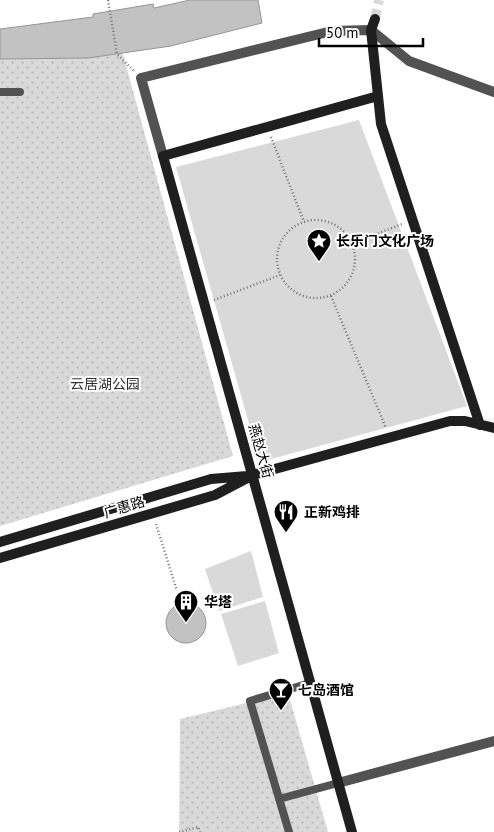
<svg xmlns="http://www.w3.org/2000/svg" width="494" height="832" font-family="'PT Sans','Noto Sans SC',sans-serif">
	<style>
		.grass { fill: #d9d9d9 }
		.park { fill: url(#park-dots) }
		.building { fill: #c2c2c2; stroke: #969696 }
		.lines { fill: none; stroke-linecap: round; stroke-linejoin: round }
		.secondary-tunnel { stroke: #d9d9d9; stroke-width: 10; stroke-dasharray: 10 5; stroke-linecap: butt }
		.path { stroke: #747474; stroke-width: 2.5; stroke-dasharray: 1 2.5; stroke-linecap: butt }
		.lane { stroke: #525252; stroke-width: 8 }
		.street { stroke: #525252; stroke-width: 10 }
		.secondary { stroke: #1f1f1f; stroke-width: 10 }
		.labels { text-anchor: middle; dominant-baseline: central; stroke-width: 4; stroke-linejoin: round; paint-order: stroke }
		.poi-label { font-size: 14px; font-weight: bold; fill: #000; stroke: #fff; text-anchor: start }
		.park-label { font-size: 14px; fill: #303030; stroke: #fff }
		.street-label { font-size: 14px; fill: #000; stroke: #fff }
	</style>
	<defs>
		<pattern id="park-dots" width="8" height="8" patternUnits="userSpaceOnUse" patternTransform="scale(1.25)"><rect width="8" height="8" fill="#d9d9d9"/><path d="M2 2h.1M6 6h.1" fill="none" stroke="#b8b8b8" stroke-width="1.8" stroke-linecap="round"/></pattern>
	</defs>
	<rect width="100%" height="100%" fill="#fff"/>
	<!-- grass -->
	<path class="grass" d="M359,120l108,286 -207,56 -84,-295z
		M251,551l12,46 -44,14 -14,-42z
		M265,601l14,52 -41,13 -17,-52z"/>
	<!-- park -->
	<path class="park" d="M121,47l112,409 -233,70v-468z
		M288,693l40,139h-149l1,-113z"/>
	<!-- building -->
	<path class="building" d="M190,0h68l4,23 -91,23 -83,12 -88,1v-30l93,-12v-3l60,-10 1,4z
		M166 623a20 20 0 1 1 40 0a20 20 0 1 1-40 0Z"/>
	<g class="lines">
		<!-- secondary-tunnel -->
		<path class="secondary-tunnel" d="M375,19l4,-19"/>
		<!-- path -->
		<path class="path" d="M108,0l9,54 17,17
			M271,137l33,85
			M277 259a39 39 0 1 1 78 0a39 39 0 1 1-78 0Z
			M352,244l50,-20
			M331,296l55,132
			M214,300l66,-25
			M156,524l21,67
			M179,832l19,-5 2,5"/>
		<!-- lane -->
		<path class="lane" d="M0,92h20
			M279,799l59,-16
			M289,832l-39,-131 60,-18"/>
		<!-- street -->
		<path class="street" d="M163,156l-22,-78 191,-47 39,-1 38,31 85,31
			M338,783l156,-42"/>
		<!-- secondary -->
		<path class="secondary" d="M375,19l-4,11 10,94 99,301
			M0,542l211,-63 36,-3
			M0,558l215,-63 38,-20 197,-54h15l29,7
			M352,832l-189,-676 215,-60"/>
	</g>
	<!-- icons -->
	<defs>
		<symbol id="sight-pin" viewBox="-11 -11 22 30"><path d="M0 17L-7.5 6A9.5 9.5 0 1 1 7.5 6Z" fill="#000" stroke="#fff"/><path d="M0-6L1.8-2.2L6-1.7L2.9 1.2L3.7 5.4L0 3.3L-3.7 5.4L-2.9 1.2L-6-1.7L-1.8-2.2Z" fill="#fff"/></symbol>
		<symbol id="restaurant-pin" viewBox="-11 -11 22 30"><path d="M0 17L-7.5 6A9.5 9.5 0 1 1 7.5 6Z" fill="#000" stroke="#fff"/><path d="M-5-6h1v4h1v-4h1v4h1v-4h1v5L-1.5 .5V6h-2V.5L-5-1ZM5-6V6H3V1.5H1.5Q1.5-4 5-6Z" fill="#fff"/></symbol>
		<symbol id="building-pin" viewBox="-11 -11 22 30"><path d="M0 17L-7.5 6A9.5 9.5 0 1 1 7.5 6Z" fill="#000" stroke="#fff"/><path d="M-4-6H4V6H1V3H-1V6H-4ZM-2.5-4.3h1.7v1.8h-1.7ZM.8-4.3h1.7v1.8H.8ZM-2.5-1h1.7V.8h-1.7ZM.8-1h1.7V.8H.8Z" fill="#fff"/></symbol>
		<symbol id="bar-pin" viewBox="-11 -11 22 30"><path d="M0 17L-7.5 6A9.5 9.5 0 1 1 7.5 6Z" fill="#000" stroke="#fff"/><path d="M-6-5H6L.8 .8V4.5H3.5V6h-7V4.5H-.8V.8Z" fill="#fff"/></symbol>
	</defs>
	<g fill-rule="evenodd">
		<use href="#sight-pin" x="305" y="227" width="28" height="38"/>
		<use href="#restaurant-pin" x="272" y="498" width="28" height="38"/>
		<use href="#building-pin" x="172" y="588" width="28" height="38"/>
		<use href="#bar-pin" x="267" y="676" width="28" height="38"/>
	</g>
	<g class="labels">
		<!-- poi labels -->
		<g class="poi-label">
			<text x="336" y="241">长乐门文化广场</text>
			<text x="304" y="512">正新鸡排</text>
			<text x="204" y="602">华塔</text>
			<text x="298" y="690">七岛酒馆</text>
		</g>
		<!-- park labels -->
		<g class="park-label">
			<text x="105" y="384">云居湖公园</text>
		</g>
		<!-- street labels -->
		<g class="street-label">
			<text transform="translate(261 451) rotate(74)">燕赵大街</text>
			<text transform="translate(124 507) rotate(-17)">广惠路</text>
		</g>
	</g>
	<!-- scale -->
	<path d="M319 38v8h104v-8" fill="none" stroke="#000000" stroke-width="2.5"/>
	<text x="326" y="38" font-size="15" fill="#000000" stroke="#ffffff" stroke-width="4" paint-order="stroke">50 m</text>
</svg>
